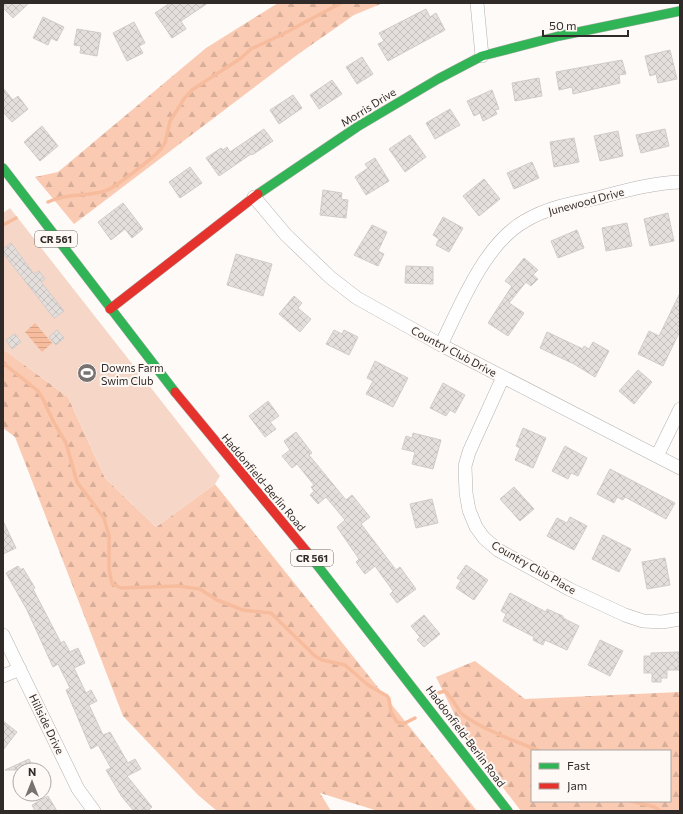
<svg xmlns="http://www.w3.org/2000/svg" width="683" height="814" font-family="Commissioner,sans-serif">
	<style>
		.forest { fill: url(#forest-firs); fill-rule: evenodd }
		.park { fill: #f6d7c7 }
		.water { fill: url(#water-rules) }
		.lines { fill: none; stroke-linecap: round; stroke-linejoin: round }
		.stream { stroke: #f7bc9d; stroke-width: 3.5 }
		.building { fill: url(#building-cross-hatch); stroke: #d0ccca }
		.street-casing { stroke: #b4b0ae; stroke-width: 14 }
		.fast-casing { stroke: #b4b0ae; stroke-width: 10 }
		.jam-casing { stroke: #b4b0ae; stroke-width: 10 }
		.street { stroke: #fffefe; stroke-width: 13 }
		.fast { stroke: #30b455; stroke-width: 9 }
		.jam { stroke: #e5322d; stroke-width: 9 }
		.labels { text-anchor: middle; dominant-baseline: central; stroke-width: 4; stroke-linejoin: round; paint-order: stroke }
		.shield { fill: #fff9f6; stroke: #6e6966; stroke-width: 1 }
		.shield-label { font-size: 10px; font-weight: bold; fill: #302b29 }
		.street-label { font-size: 11px; fill: #302b29; stroke: #fff9f6 }
		.poi-label { font-size: 11px; fill: #302b29; stroke: #fff9f6; text-anchor: start }
	</style>
	<defs>
		<pattern id="forest-firs" width="22" height="20" patternUnits="userSpaceOnUse"><rect width="22" height="20" fill="#facbb2"/><path d="M5 1l3.5 6h-7zM16 11l3.5 6h-7z" fill="#d7ae99"/></pattern>
		<pattern id="water-rules" width="6" height="5" patternUnits="userSpaceOnUse"><rect width="6" height="5" fill="#f7bc9d"/><path d="M0 2.5h6" fill="none" stroke="#d4a287"/></pattern>
		<pattern id="building-cross-hatch" width="8" height="8" patternUnits="userSpaceOnUse"><rect width="8" height="8" fill="#e4dfdd"/><path d="M0 0l8 8M0 8l8-8" fill="none" stroke="#c4c0be"/></pattern>
	</defs>
	<rect width="100%" height="100%" fill="#fdfaf8"/>
	<!-- forest -->
	<path class="forest" d="M278,3h105l-29,12 -57,40 -223,169 -39,-47 23,-5 148,-124z
		M3,349l65,48 37,81 51,49 59,-43 262,327h-99l-58,-18 11,18h-114l-19,-16 -75,-79 -108,-279 -12,-9z
		M475,661l50,38 155,-7v119h-159l-53,-69 -32,-65zM532,751h138v50h-138z"/>
	<!-- park -->
	<path class="park" d="M10,208l210,268 -5,8 -59,43 -51,-49 -37,-81 -65,-48v-136z"/>
	<!-- water -->
	<path class="water" d="M35,323l17,20 -10,9 -17,-20z"/>
	<g class="lines">
		<!-- stream -->
		<path class="stream" d="M48,202c18,-9 38,-5 57,-11 10,-3 49,-34 56,-42l4,-6 5,-22 14,-22 8,-9 49,-32 10,-9 30,-14 60,-32
			M3,225l13,-7
			M3,363l35,28 5,8 10,22 13,22 11,39 27,36 5,18v33l3,15 9,4 57,-2 22,3 17,11 26,10 28,3 44,43 7,4 23,5 23,20 19,11 2,3 2,13 6,10 6,2 12,-6
			M438,693l7,-2c8,7 13,20 18,24 23,16 52,26 77,36
			M631,801l24,6 5,4"/>
	</g>
	<!-- building -->
	<path class="building" d="M3,3h26l-16,15 -10,-10z
		M170,3h38l-27,18 5,8 -14,9 -17,-25z
		M426,9l4,8 6,-4 9,17 -57,31 -10,-17 6,-3 -5,-8z
		M43,17l21,10 -7,14 -6,-3 -3,7 -15,-7z
		M134,22l11,21 -6,3 4,7 -16,8 -14,-28z
		M77,29l24,4 -4,23 -17,-3 1,-7 -7,-1z
		M670,50l7,29 -19,4 -2,-9 -6,2 -5,-20z
		M362,57l11,17 -16,10 -11,-17z
		M622,60l4,14 -7,1 1,8 -47,11 -1,-7 -13,3 -3,-18z
		M539,78l3,18 -27,5 -3,-18z
		M332,80l10,14 -23,15 -9,-14z
		M3,88l10,12 5,-4 10,13 -16,13 -9,-10z
		M492,90l7,19 -4,1 2,4 -14,7 -3,-8 -6,3 -7,-15z
		M293,95l9,13 -23,16 -9,-14z
		M450,109l10,16 -25,14 -9,-16z
		M42,126l16,20 -18,15 -16,-19z
		M264,129l9,12 -21,14 -1,-1 -32,22 -13,-18 15,-10 2,2 4,-3 3,5z
		M665,129l4,17 -28,7 -5,-18z
		M618,131l5,25 -23,5 -6,-25z
		M410,135l16,22 -21,15 -16,-23z
		M574,138l5,24 -25,5 -4,-25z
		M375,158l14,23 -23,14 -11,-18 13,-9 -3,-4z
		M532,162l7,16 -25,11 -7,-16z
		M190,167l12,16 -22,15 -11,-16z
		M484,179l16,20 -21,17 -16,-20z
		M323,190l19,3 -1,6 7,1 -2,18 -26,-3z
		M123,203l20,26 -11,9 -7,-9 -14,11 -13,-18z
		M668,213l6,28 -24,5 -6,-27z
		M443,217l20,11 -14,24 -13,-7 3,-6 -6,-4z
		M627,223l5,23 -26,5 -4,-23z
		M372,225l15,7 -9,19 6,3 -6,12 -24,-11z
		M577,230l7,18 -26,10 -7,-17z
		M11,243l23,31 5,-3 6,8 -4,3 23,29 -10,7 -51,-65v-4z
		M236,254l36,10 -9,32 -36,-11z
		M524,258l14,12 -5,5 5,4 -7,7 -5,-4 -17,21 15,10 -16,23 -20,-13 24,-37 -7,-5z
		M406,266l27,1v17l-28,-1z
		M680,293v38l-17,35 -25,-12 11,-23 10,5z
		M294,296l8,7 -4,5 13,11 -11,13 -21,-18z
		M57,330l7,8 -8,7 -7,-8z
		M334,330l8,4 2,-4 14,7 -9,18 -23,-11z
		M547,332l36,17 1,-3 5,3 4,-7 16,9 -14,26 -21,-13 -34,-16z
		M15,334l6,8 -9,7 -6,-9z
		M375,361l33,17 -15,29 -27,-13 7,-13 -6,-3z
		M638,370l14,12 -18,22 -15,-13z
		M443,383l22,12 -10,18 -5,-3 -4,6 -16,-8z
		M268,401l11,15 -9,6 6,7 -11,8 -16,-21z
		M523,428l23,10 -13,30 -18,-8 5,-12 -4,-2z
		M296,432l16,21 -3,2 37,45 6,-5 18,22 -9,7 35,46 4,-3 16,22 -19,14 -7,-9 3,-3 -18,-25 -10,8 -9,-12 3,-3 -22,-32 8,-7 -19,-23 -8,7 -8,-9 4,-4 -3,-4 3,-2 -17,-21 -5,4 -10,-12 8,-6 -6,-9z
		M413,433l28,7 -8,29 -21,-5 3,-12 -13,-3 4,-13 6,2z
		M565,446l22,12 -9,18 -7,-3 -3,6 -16,-8z
		M610,469l65,34 -9,16 -41,-22 -2,3 -6,-3 -3,6 -17,-9z
		M514,487l20,22 -14,12 -20,-22z
		M432,499l6,24 -22,5 -6,-24z
		M570,517l17,9 -13,24 -27,-14 10,-18 10,5z
		M3,521l13,27 -13,6z
		M603,535l28,14 -12,23 -27,-13z
		M665,558l5,27 -23,4 -5,-27z
		M466,565l22,15 -14,20 -18,-12 5,-8 -4,-2z
		M18,566l3,4 2,-2 12,20 -2,1 28,54 3,-2 6,11 8,-4 7,15 -11,5 12,25 5,-3 6,11 -8,4 14,30 7,-3 18,31 7,-4 6,10 -14,7 25,31 -5,4h-13l-12,-14 -16,-27 5,-2 -13,-23 -7,4 -25,-59 4,-2 -12,-24 -5,3 -26,-57 -21,-37z
		M510,593l36,19 1,-3 16,7v2l16,8 -12,24 -22,-10 -2,5 -10,-5 1,-3 -31,-16 3,-7 -5,-3z
		M424,615l16,19 -16,13 -7,-7 3,-3 -9,-11z
		M600,640l23,11 -13,25 -22,-11z
		M679,652v18h-12v8h-6v4h-9v-9h-8v-17h7v-3z
		M3,721l14,11 -14,18z
		M29,759l5,11h-29z
		M48,796l9,15h-22l-3,-6z"/>
	<g class="lines">
		<defs>
			<path id="street" d="M477,3l5,53
				M254,197l32,38 45,43 26,20 84,47 239,123
				M441,345c19,-39 44,-102 84,-124 21,-13 47,-18 72,-23 27,-7 55,-15 83,-16
				M503,377l-34,75 -4,14 1,27 3,17 7,17 8,11 14,12 71,39 56,26 18,6 19,1 18,-3
				M657,456l23,-47
				M3,635l75,154 16,22
				M3,676l17,-7"/>
			<path id="fast" d="M3,168l172,224
				M258,194l99,-67 81,-48 44,-23 77,-20 121,-25
				M307,552l201,259"/>
			<path id="jam" d="M110,309l148,-115
				M175,392l132,160"/>
		</defs>
		<!-- street casing -->
		<use href="#street" class="street-casing"/>
		<!-- fast casing -->
		<use href="#fast" class="fast-casing"/>
		<!-- jam casing -->
		<use href="#jam" class="jam-casing"/>
		<!-- street -->
		<use href="#street" class="street"/>
		<!-- fast -->
		<use href="#fast" class="fast"/>
		<!-- jam -->
		<use href="#jam" class="jam"/>
	</g>
	<!-- icons -->
	<defs>
		<symbol id="stadium-disc" viewBox="-11 -11 22 22"><circle r="9.5" fill="#787371" stroke="#fff9f6"/><path d="M0-5a6.5 5 0 1 0 0 10a6.5 5 0 1 0 0-10ZM-3.5-1.8h7v3.6h-7Z" fill="#fff"/></symbol>
	</defs>
	<g fill-rule="evenodd">
		<use href="#stadium-disc" x="76" y="362" width="22" height="22"/>
	</g>
	<g class="labels">
		<!-- shield labels -->
		<g class="shield">
			<rect x="35" y="231" width="42" height="16" rx="3"/>
			<rect x="291" y="550" width="42" height="16" rx="3"/>
		</g>
		<g class="shield-label">
			<text x="56" y="239">CR 561</text>
			<text x="312" y="558">CR 561</text>
		</g>
		<!-- street labels -->
		<g class="street-label">
			<text transform="translate(368 107) rotate(-32)">Morris Drive</text>
			<text transform="translate(586 201) rotate(-15)">Junewood Drive</text>
			<text transform="translate(454 351) rotate(28)">Country Club Drive</text>
			<text transform="translate(264 482) rotate(50)">Haddonfield-Berlin Road</text>
			<text transform="translate(534 567) rotate(30)">Country Club Place</text>
			<text transform="translate(47 724) rotate(64)">Hillside Drive</text>
			<text transform="translate(466 736) rotate(53)">Haddonfield-Berlin Road</text>
		</g>
		<!-- poi labels -->
		<g class="poi-label">
			<text x="101" y="367">Downs Farm<tspan x="101" dy="13">Swim Club</tspan></text>
		</g>
	</g>
	<!-- border -->
	<rect width="683" height="814" fill="none" stroke="#302b29" stroke-width="8"/>
	<!-- legend -->
	<rect x="531" y="750" width="140" height="52" fill="#fff9f6" stroke="#aca7a4"/>
	<rect x="539" y="763" width="20" height="6" fill="#30b455" stroke="#aca7a4"/>
	<text x="567" y="770" font-size="12" fill="#302b29">Fast</text>
	<rect x="539" y="783" width="20" height="6" fill="#e5322d" stroke="#aca7a4"/>
	<text x="567" y="790" font-size="12" fill="#302b29">Jam</text>
	<!-- north arrow -->
	<g transform="translate(32 782)"><circle r="19" fill="#fff9f6" stroke="#aca7a4"/>
	<path d="M0-3L7 15L0 10L-7 15Z" fill="#787371"/>
	<text y="-6" font-size="11" font-weight="bold" text-anchor="middle" fill="#302b29">N</text>
	</g>
	<!-- scale -->
	<path d="M543 30v6h85v-6" fill="none" stroke="#302b29" stroke-width="2"/>
	<text x="549" y="30" font-size="12" fill="#302b29" stroke="#fff9f6" stroke-width="3" paint-order="stroke">50 m</text>
</svg>
